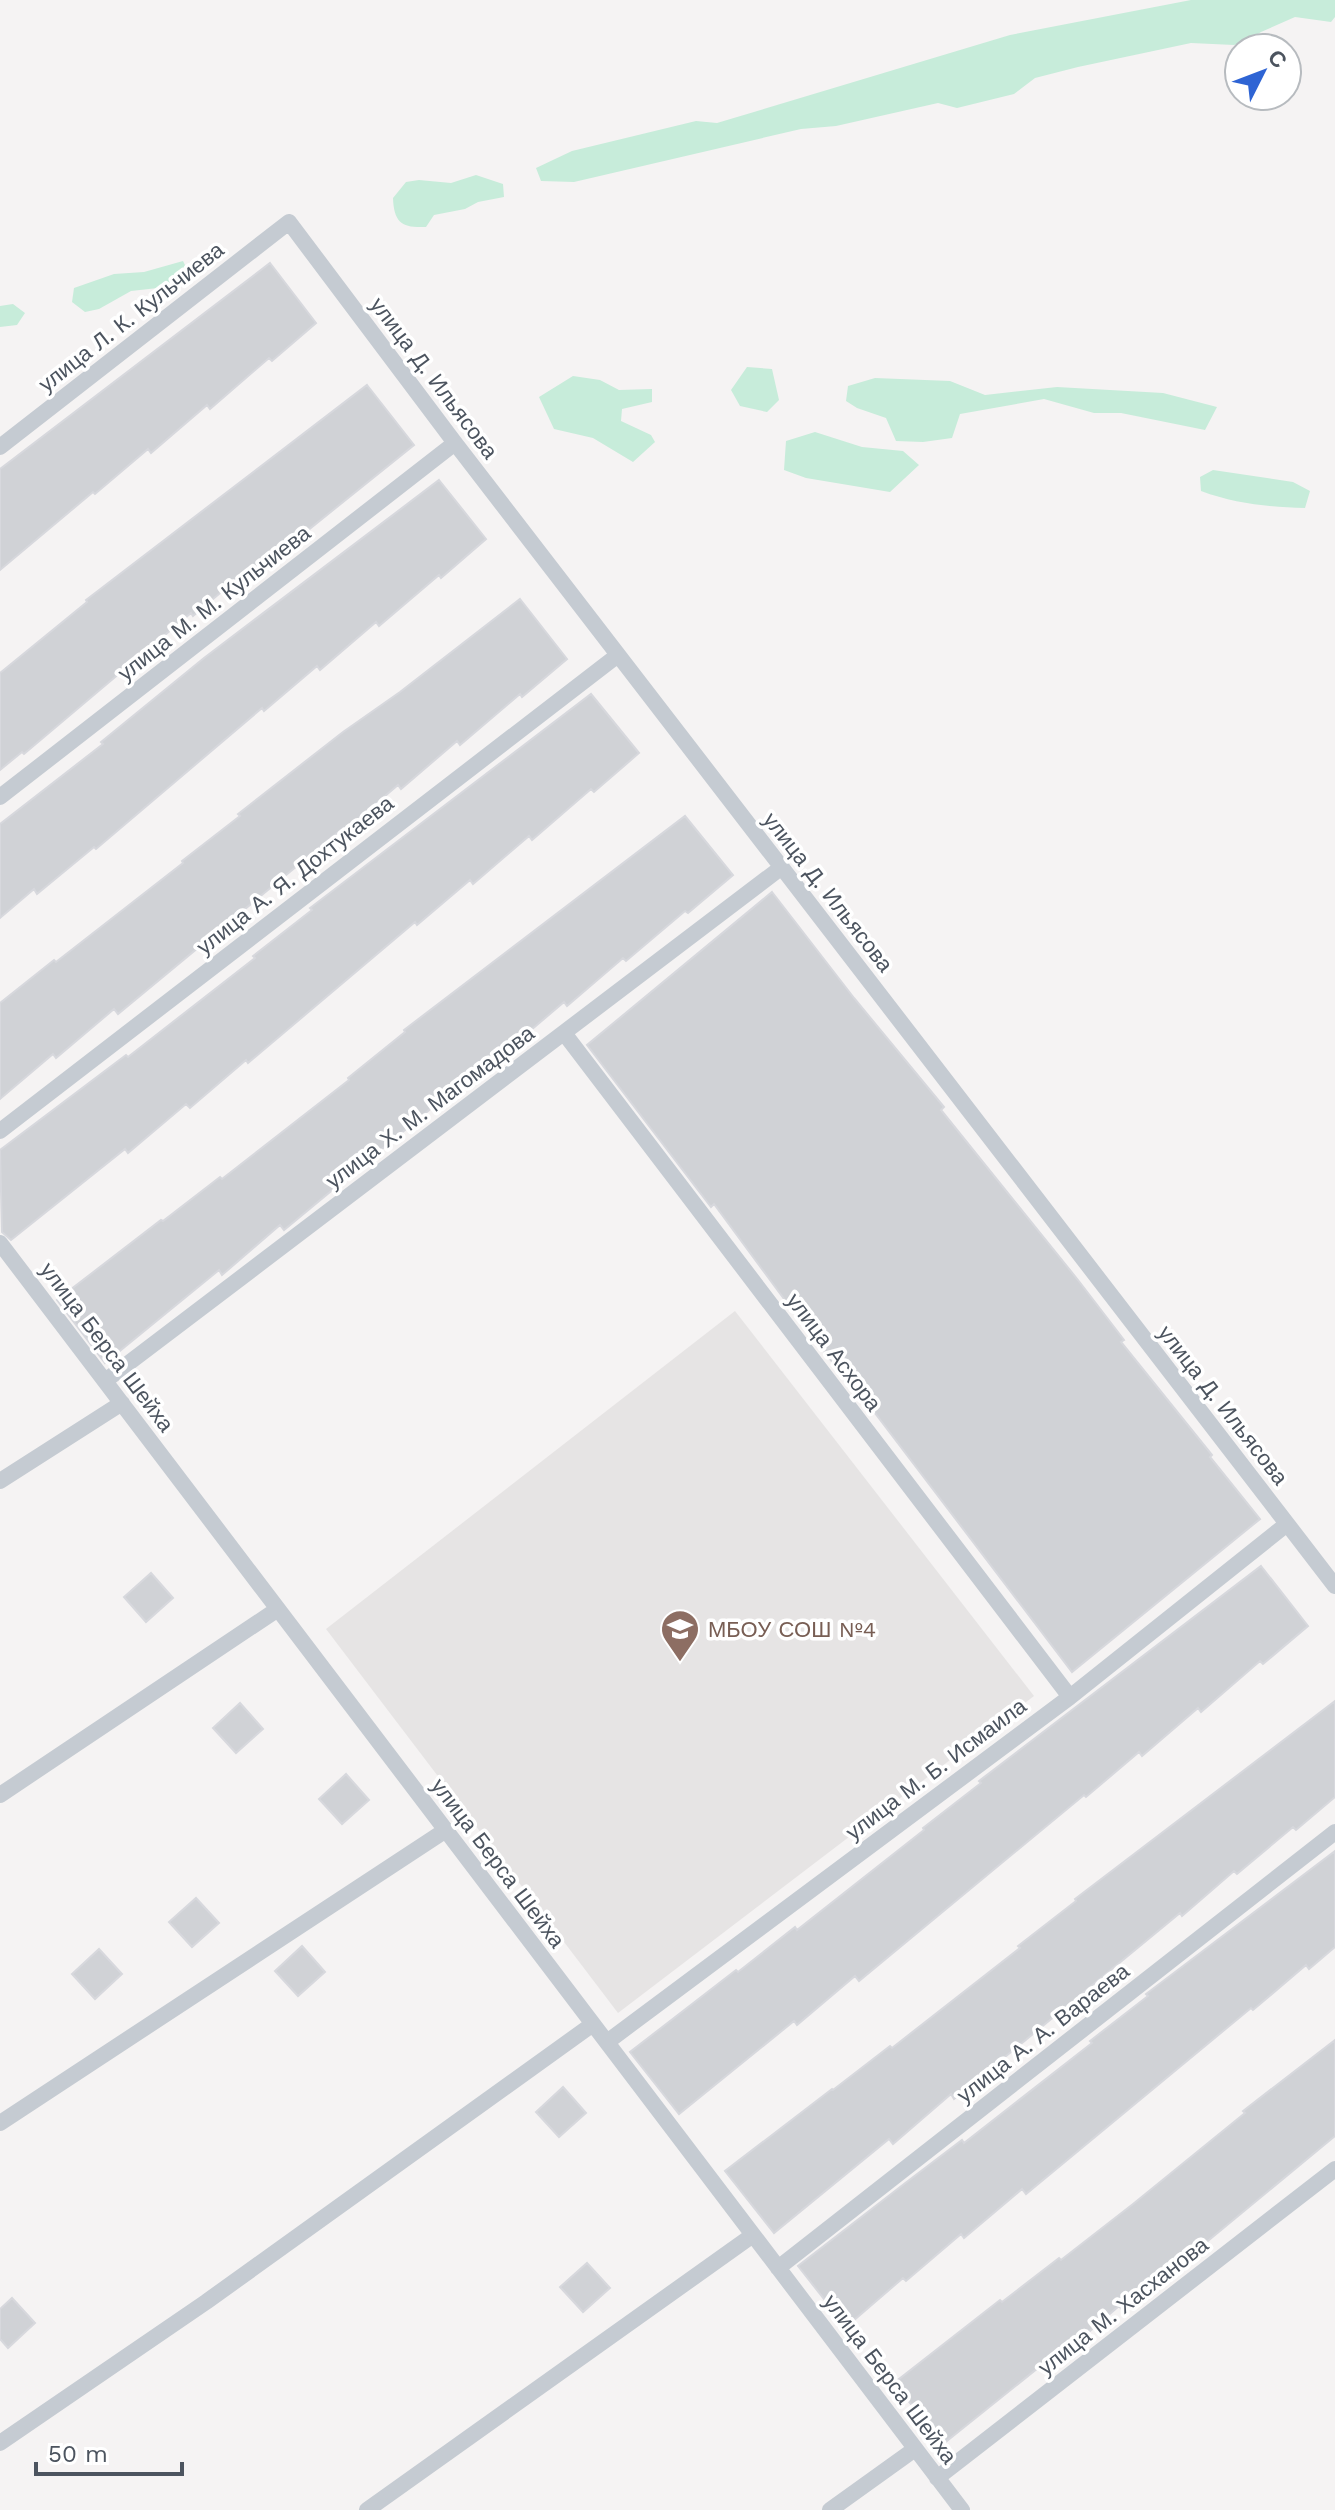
<svg xmlns="http://www.w3.org/2000/svg" width="1335" height="2510" font-family="'Work Sans',sans-serif">
	<style>
		.education { fill: #e6e4e4 }
		.green { fill: #c7ecda }
		.building { fill: #d0d2d6; stroke: #d7d8dd; stroke-width: 2 }
		.lines { fill: none; stroke-linecap: round; stroke-linejoin: round }
		.street { stroke: #c5cbd2; stroke-width: 16 }
		.labels { text-anchor: middle; dominant-baseline: central; stroke-width: 7; stroke-linejoin: round; paint-order: stroke }
		.street-label { font-size: 22px; fill: #4c545f; stroke: #fff }
		.education-label { font-size: 22px; fill: #785e54; stroke: #fff; text-anchor: start }
	</style>
	<rect width="100%" height="100%" fill="#f5f3f3"/>
	<!-- education -->
	<path class="education" d="M735,1311l299,385 -416,317 -292,-384z"/>
	<!-- green -->
	<path class="green" d="M1191,0h144v17l-4,5 -36,-5 -34,15 -12,8 -15,5 -43,-2 -113,24 -43,11 -21,16 -57,14 -19,-5 -102,23 -35,3 -227,53 -33,-1 -5,-13 36,-17 124,-30 21,2 293,-88z
		M476,175l27,9 1,13 -26,5 -13,7 -31,6 -8,12c-24,1 -32,-4 -33,-29l13,-16 13,-2 32,3z
		M183,261l6,12 -31,15 -27,3 -32,18 -14,3 -13,-10 2,-14 40,-14 30,-2z
		M13,304l12,9 -8,12 -17,2v-21z
		M747,367l25,2 7,31 -12,12 -27,-6 -9,-16z
		M573,376l27,4 19,10 33,-1v13l-30,7 -1,12 30,14 4,7 -22,20 -40,-24 -39,-9 -15,-32z
		M875,378l75,3 35,14 72,-8 106,6 54,14 -12,23 -84,-17h-27l-50,-14 -84,15 -8,24 -29,4 -27,-1 -10,-23 -29,-10 -11,-7 2,-15z
		M815,432l47,15 41,4 16,14 -29,27 -84,-14 -22,-8 2,-29z
		M1213,470l80,12 17,9 -5,17c-36,-1 -69,-4 -104,-17l-1,-14z"/>
	<!-- building -->
	<path class="building" d="M270,263l46,60 -44,38 -3,-3 -59,51 -3,-4 -56,48 -3,-4 -53,45 -2,-2 -93,78v-101z
		M367,385l47,60 -107,86 -3,-4 -56,48 -2,-4 -53,45 -2,-3 -167,141 -2,-2 -22,18v-97l87,-71 -1,-2z
		M439,480l47,59 -45,39 -2,-3 -60,51 -3,-4 -56,48 -3,-4 -53,45 -2,-3 -166,141 -2,-2 -57,47 -3,-5 -34,29v-94l103,-80 -2,-2 103,-84z
		M520,599l47,60 -45,38 -2,-3 -60,51 -3,-4 -56,48 -3,-4 -53,45 -2,-2 -225,186 -4,-5 -58,49 -3,-4 -53,45v-96l54,-43 2,2 127,-99 -1,-2 58,-45 -2,-2 105,-82 57,-40z
		M591,694l48,59 -45,39 -3,-3 -59,51 -3,-4 -56,48 -3,-4 -53,45 -2,-3 -167,141 -2,-3 -56,48 -4,-4 -58,49 -3,-4 -114,91 -9,-8 -2,-82 126,-95 2,2 127,-99 -2,-2 59,-46 -2,-2z
		M685,816l48,59 -45,38 -3,-2 -59,50 -3,-3 -56,48 -3,-4 -53,45 -2,-3 -225,186 -4,-5 -58,50 -3,-5 -114,93 -48,-63 104,-80 2,1 57,-44 2,2 127,-99 -1,-2 57,-46 -1,-2z
		M772,892l82,106 90,109 -3,3 137,170 46,60 -3,2 91,113 -2,2 50,62 -188,153 -226,-297 -2,2 -43,-55 -87,-118 -3,3 -124,-162z
		M1261,1566l47,60 -45,38 -3,-3 -59,51 -3,-4 -56,48 -3,-4 -53,45 -2,-2 -225,186 -4,-5 -58,49 -3,-4 -115,93 -49,-62 106,-82 2,2 57,-45 2,3 127,-100 -1,-2 58,-45 -2,-2z
		M151,1573l22,25 -27,24 -22,-25z
		M1335,1701v96l-39,33 -3,-3 -56,47 -3,-3 -52,45 -2,-3 -226,186 -3,-5 -58,50 -4,-5 -115,94 -49,-62 107,-82 1,1 57,-44 2,2 128,-100 -2,-2 58,-45 -1,-2z
		M240,1703l23,26 -27,24 -23,-25z
		M346,1774l23,26 -27,24 -23,-25z
		M1335,1851v96l-26,22 -3,-4 -53,45 -2,-2 -225,186 -4,-5 -58,49 -3,-4 -55,47 -3,-3 -57,49 -48,-61 106,-82 58,-44 2,3 128,-100 -2,-2 58,-45 -2,-2z
		M196,1898l23,25 -27,24 -23,-25z
		M302,1946l23,26 -27,24 -23,-25z
		M99,1949l23,25 -27,25 -23,-25z
		M1335,2040v96l-212,175 -4,-5 -58,50 -3,-4 -115,92 -49,-61 106,-83 2,2 57,-44 2,2 72,-56 112,-91 -2,-2z
		M563,2087l23,26 -27,24 -23,-25z
		M587,2263l23,25 -27,24 -23,-25z
		M12,2298l23,25 -27,25 -8,-9v-30z"/>
	<g class="lines">
		<!-- street -->
		<path class="street" d="M0,447l289,-225 166,221 880,1143
			M0,797l455,-354
			M564,1033l506,664
			M0,1131l618,-476
			M0,1243l962,1267
			M105,1381l677,-514
			M0,1481l122,-78
			M0,1795l278,-186
			M607,2042l463,-345 217,-173
			M0,2123l446,-293
			M778,2268l557,-436
			M0,2443l206,-141 387,-278
			M937,2478l398,-309
			M367,2510l386,-275
			M830,2510l85,-61"/>
	</g>
	<!-- icons -->
	<defs>
		<symbol id="school-pin" viewBox="-11 -11 22 30"><path d="M0 17L-7.5 6A9.5 9.5 0 1 1 7.5 6Z" fill="#8d6e63" stroke="#fff"/><path d="M0-5L7-2L0 1L-7-2ZM-4 1L0 2.5L4 1V4Q0 6-4 4Z" fill="#fff"/></symbol>
	</defs>
	<g fill-rule="evenodd">
		<use href="#school-pin" x="658" y="1607" width="44" height="60"/>
	</g>
	<g class="labels">
		<!-- street labels -->
		<g class="street-label">
			<text transform="translate(131 317) rotate(-38)">улица Л. К. Кульчиева</text>
			<text transform="translate(434 378) rotate(53)">улица Д. Ильясова</text>
			<text transform="translate(214 603) rotate(-38)">улица М. М. Кульчиева</text>
			<text transform="translate(295 875) rotate(-38)">улица А. Я. Дохтукаева</text>
			<text transform="translate(828 892) rotate(52)">улица Д. Ильясова</text>
			<text transform="translate(430 1107) rotate(-37)">улица Х. М. Магомадова</text>
			<text transform="translate(107 1347) rotate(53)">улица Берса Шейха</text>
			<text transform="translate(834 1352) rotate(53)">улица Асхора</text>
			<text transform="translate(1223 1405) rotate(52)">улица Д. Ильясова</text>
			<text transform="translate(936 1769) rotate(-37)">улица М. Б. Исмаила</text>
			<text transform="translate(498 1863) rotate(53)">улица Берса Шейха</text>
			<text transform="translate(1043 2033) rotate(-38)">улица А. А. Вараева</text>
			<text transform="translate(1123 2306) rotate(-38)">улица М. Хасханова</text>
			<text transform="translate(890 2379) rotate(53)">улица Берса Шейха</text>
		</g>
		<!-- education labels -->
		<g class="education-label">
			<text x="708" y="1629">МБОУ СОШ №4</text>
		</g>
	</g>
	<!-- north arrow -->
	<g transform="translate(1263 72) rotate(48)"><circle r="38" fill="#ffffff" stroke="#b7bbbf" stroke-width="2"/>
	<path d="M0-6L14 30L0 20L-14 30Z" fill="#2e64d4"/>
	<text y="-12" font-size="22" font-weight="bold" text-anchor="middle" fill="#4c545f">С</text>
	</g>
	<!-- scale -->
	<path d="M36 2462v12h146v-12" fill="none" stroke="#4c545f" stroke-width="4"/>
	<text x="48" y="2462" font-size="24" fill="#4c545f" stroke="#ffffff" stroke-width="6" paint-order="stroke">50 m</text>
</svg>
